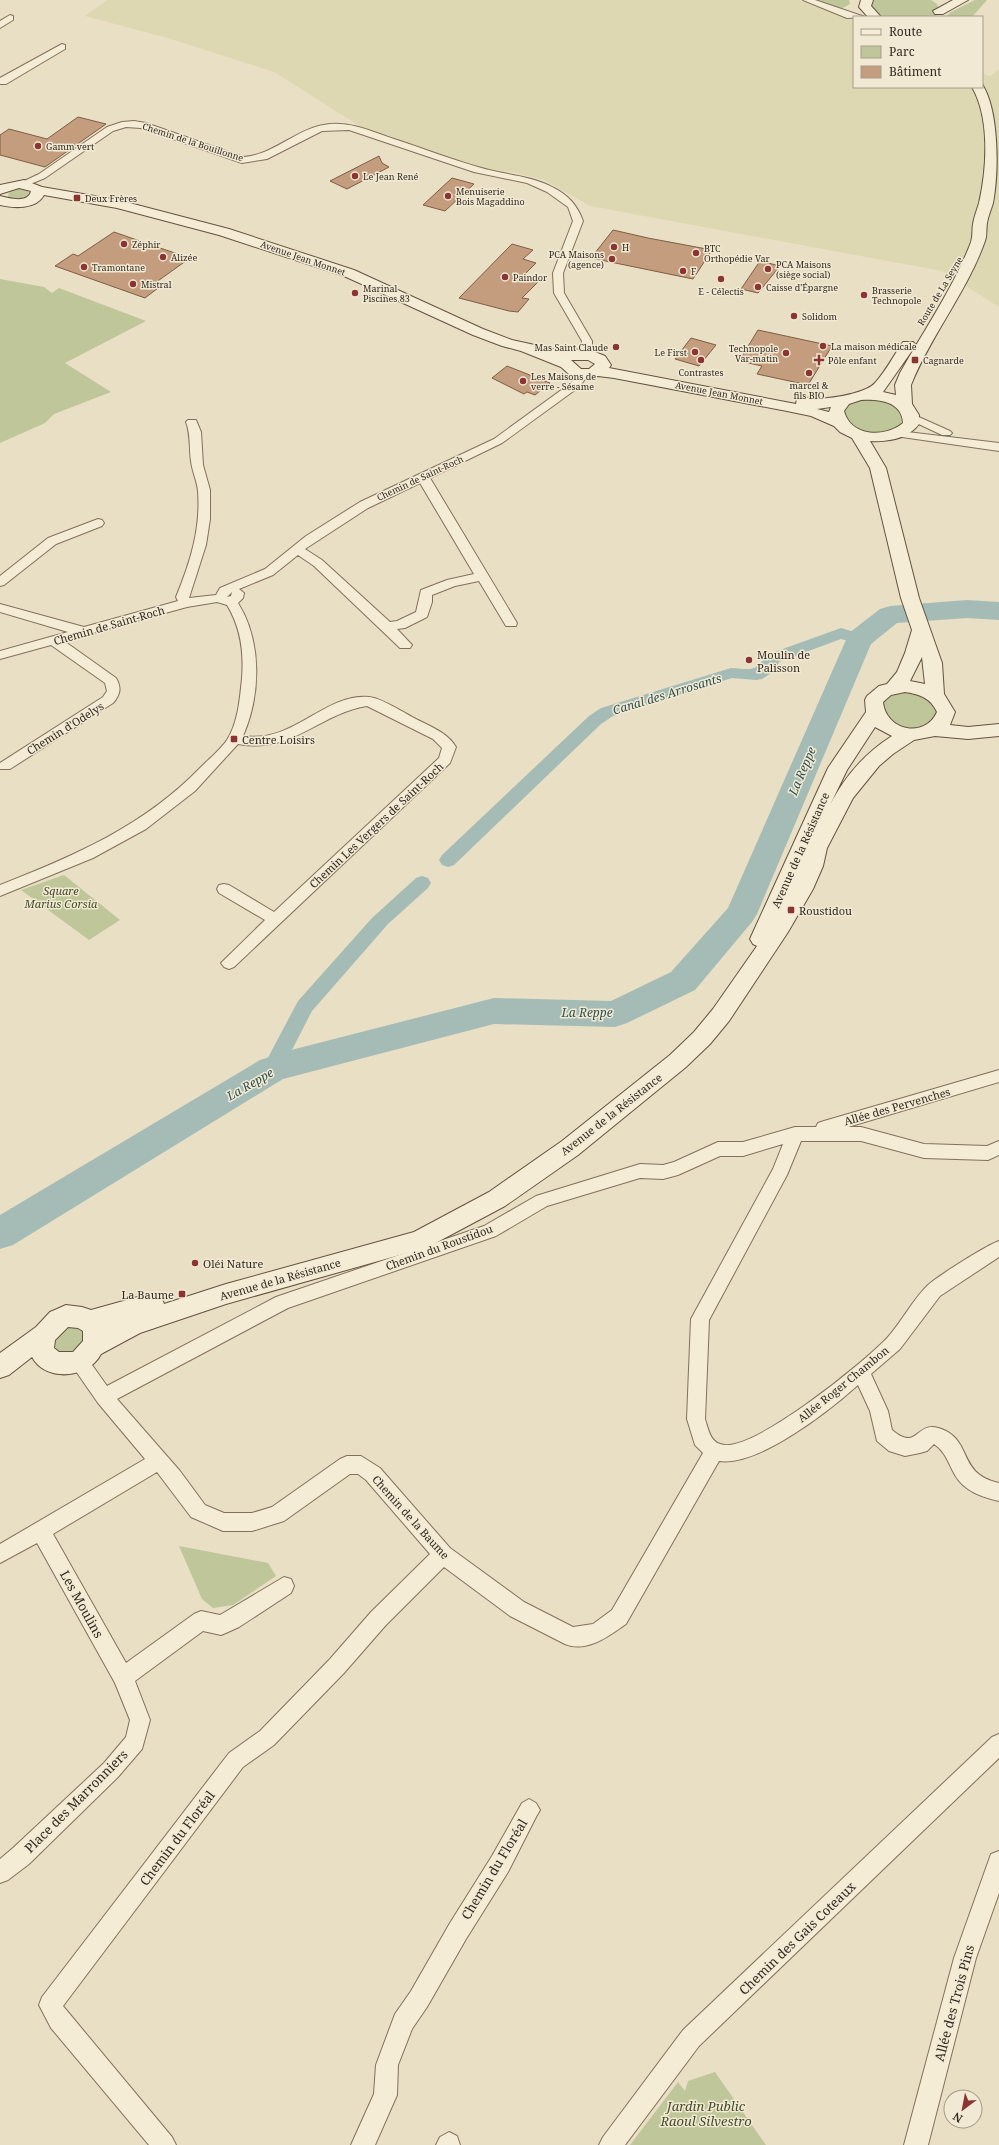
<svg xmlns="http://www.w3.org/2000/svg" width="999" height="2145" font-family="'Noto Serif',serif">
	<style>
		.farmland { fill: #ded8b2 }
		.green { fill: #bfc699 }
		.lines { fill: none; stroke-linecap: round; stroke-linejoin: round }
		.canal { fill: #a5bcb6; fill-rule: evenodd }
		.river { fill: #a5bcb6; fill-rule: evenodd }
		.building { fill: #c39d7e; stroke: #7e5d45 }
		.street-casing { stroke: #81715c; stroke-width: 2 }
		.secondary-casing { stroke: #635340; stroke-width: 2 }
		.street { fill: #f5ecd6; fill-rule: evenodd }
		.secondary { fill: #f5ecd6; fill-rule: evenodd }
		.poi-dot { fill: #8a3533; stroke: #f1e9d3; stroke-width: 1.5 }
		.labels { text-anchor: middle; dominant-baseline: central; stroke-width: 3; stroke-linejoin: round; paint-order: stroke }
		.far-street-label { font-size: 9px; fill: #33291f; stroke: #f1e9d3 }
		.far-poi-label { font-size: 9px; fill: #33291f; stroke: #f1e9d3; text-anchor: start }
		.street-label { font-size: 11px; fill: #33291f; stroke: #f1e9d3 }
		.poi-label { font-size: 11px; fill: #33291f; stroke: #f1e9d3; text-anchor: start }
		.park-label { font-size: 11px; font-style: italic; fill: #434d28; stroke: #f1e9d3 }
		.water-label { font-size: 12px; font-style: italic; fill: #305150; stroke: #f1e9d3 }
		.near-street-label { font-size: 13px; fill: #33291f; stroke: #f1e9d3 }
		.near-park-label { font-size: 13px; font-style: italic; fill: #434d28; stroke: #f1e9d3 }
	</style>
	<rect width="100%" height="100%" fill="#e9dfc4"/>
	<!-- farmland -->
	<path class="farmland" d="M107,0h691l43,16 13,2v69h128v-14l8,3 9,-7v238l-57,-36 -352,-65 -46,-26 -32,-8 -27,-3 -61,-18 -61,-23 -89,-56 -103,-33 -86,-23z"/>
	<!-- green -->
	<path class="green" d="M815,0h34l1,4 -9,5z
		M867,0h64l6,4 2,7 -4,6h-60z
		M975,0h12l-15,17h-26l5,-5z
		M20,188l7,2 2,3c-5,7 -14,7 -21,4l1,-6z
		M0,279l44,8 8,6 7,-5 87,33 -81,42 46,29 -57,22 -9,9 -45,20z
		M868,395l40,14 -9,25h-41l-20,-29z
		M894,687l41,9 6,29 -43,7 -24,-32z
		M64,875l56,45 -31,20 -68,-50z
		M52,1324l44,5 -32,35 -21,-29z
		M179,1546l89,17 8,13 -43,29 -20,3 -11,-9z
		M715,2072l51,73h-136l48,-63 7,9 3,-10z"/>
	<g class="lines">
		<!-- canal -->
		<path class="canal" d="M841,628l24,7 2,4 -2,4 -6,1 -18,-5 -62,23 -3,8 -14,9 -6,1 -24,-2 -119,38 -12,8 -147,141 -6,2 -6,-2 -3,-5 3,-5 147,-139 12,-8 130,-40c20,1 24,5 35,-13z
			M422,876l6,2 3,5 -3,5 -40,36 -76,87 -33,64 -7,2 -7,-2 -3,-6 36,-68 74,-83 44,-40z"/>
		<!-- river -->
		<path class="river" d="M967,600l32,2v18l-32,-2 -70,5 -26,21 -114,270 -5,8 -57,68 -68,33 -12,4 -121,-3 -211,55 -270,166 -13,4v-34l260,-155 35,-11 199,-51 117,3 60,-29 57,-64 121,-275 31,-24 10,-3z"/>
	</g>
	<!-- building -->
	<path class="building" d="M78,117l28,7 -61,43 -45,-12v-20l9,-6 38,10z
		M379,156l3,7 7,4 -42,22 -17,-8z
		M452,178l22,6 -29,27 -22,-6z
		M613,230l35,8 64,12 -19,29 -102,-21z
		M114,232l46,16 30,10 -35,25 7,2 -17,13 -90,-32 18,-12 5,2z
		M512,244l21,6 -10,9 13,4 -12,12 16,5 -18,18 7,1 -11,13 -9,-1 -50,-13z
		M760,261l20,5 -22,27 -17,-4z
		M758,330l74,16 -24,39 -51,-11 5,-8 -23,-5z
		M691,338l25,7 -17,21 -24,-7z
		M507,366l43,17 -15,12 -8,-3 -3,2 -32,-16z"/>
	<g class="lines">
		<defs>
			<path id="street" d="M803,0h12l50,17 -18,1z
				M10,15l3,1v4l-13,8v-7z
				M62,44l3,1v4l-59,35h-6v-6z
				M134,121l12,2 97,34c32,-2 54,-30 87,-33 23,-2 43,8 64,15 28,9 56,20 84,28 25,8 53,8 76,21 15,8 23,17 29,33l-20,52 1,20 28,48v13l-6,3 -6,-3 2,-13 -28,-48 -1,-20 20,-52 -5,-14 -21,-15 -20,-9 -53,-11 -125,-42 -27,1 -55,28 -25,4 -101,-35 -15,-1 -13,4 -68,47 -22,9 -5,-3 21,-10 68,-47 15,-5z
				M583,371l6,3 -10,13 -77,56 -72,35 87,145 -1,3h-10l-27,-45 -24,5 -23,9v7l-5,15 -22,11 -8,1 15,16 -2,3h-10l-86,-82 -16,-11 -25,20 -34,14 5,4 -1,5 -5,5c24,38 23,92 5,133 51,8 81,-43 126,-39 12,1 34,15 45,21 15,8 33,14 42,29l-6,16 -216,204 -5,2 -5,-2 -3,-4 44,-43 -46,-27 -2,-4 2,-4 5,-1 5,1 45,27 165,-154 3,-10 -9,-9 -66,-33c-49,8 -74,48 -129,38l-43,47 -49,38 -53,29 -93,38v-11c74,-29 144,-59 200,-117 9,-9 20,-18 27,-28 11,-17 13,-42 15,-62 2,-26 -1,-50 -15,-73l-10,-3 -30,5 -123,34 52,37c6,10 4,17 -3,25l-103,66h-10v-6l103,-66 4,-6 -2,-8 -54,-38 -51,14v-8l68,-19 -68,-20v-8l84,23 94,-26 -2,-4c14,-34 25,-68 22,-106 -1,-10 -6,-20 -7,-30 -2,-13 0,-26 -5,-39l2,-2h8l5,12 2,33 7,25v29l-4,26 -17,53 27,-3 4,-7 45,-19 41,-33 54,-34 134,-63 77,-56 8,-11zM420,483l54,91 -27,6 -26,10 -5,22 -19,9 -7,1 -68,-62 -17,-11 63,-41zM232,592l-1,4 -4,1z
				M912,414l38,17 2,2 -2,2h-8l-34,-16 -2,-2z
				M899,431l100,12v8l-104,-15 -2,-2z
				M98,519l4,1 2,3 -2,3 -46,18 -52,41 -4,1v-10l48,-38z
				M999,1070v12l-151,45h13l63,17 63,2 12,-5v14l-11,5 -64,-2 -63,-17h-60l-14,34 -78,145 -4,99c3,9 5,22 15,25 30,12 147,-84 168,-107 14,-16 24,-36 39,-51 9,-9 60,-41 72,-45v16l-59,39 -40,53 -29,25 17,37 4,19c29,24 22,-15 54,1 26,14 13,43 53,52v18c-17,-4 -35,-10 -44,-26 -7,-12 -9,-23 -21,-31l-7,7 -7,2 -15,3 -16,-5 -12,-10 -7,-30 -12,-26c-29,26 -100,82 -139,76l-93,163c-17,12 -39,29 -61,20l-55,-28 -66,-49 -59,59 -41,47 -70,72 -31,22 -180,239 109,131 4,8h-27l-98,-117 -12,-23 3,-8 187,-244 31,-22 70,-72 41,-47 59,-58 -64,-74 -8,-6h-8l-66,47 -32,10h-29l-32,-14 -34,-45 -104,62 73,129 68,-49 7,-3 19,4 64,-38 7,2 3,7 -3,7 -52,34 -11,5 -7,3 -18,-4 -68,50 15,39 -8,29 -24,28 -89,87 -21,16 -8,3v-24l13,-11 91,-85 22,-26 4,-17 -15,-37 -78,-140 -37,20v-19l145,-85 -47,-56 -25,-36 -3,-6 3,-6 6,-2 6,2 22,31 169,-89 208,-71 52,-30 104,-32 23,1 11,-3 44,-20h25l52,-15h21l2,-4 6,-2zM783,1144l-10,25 -82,150 -4,100 8,26 8,8 -91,157 -19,14 -20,3 -49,-25 -74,-54 -70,-80 -19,-12h-14l-7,3 -68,48 -20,6h-28l-19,-8 -25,-34 -63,-72 171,-91 208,-72 51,-30 93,-28 23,1 15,-4 42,-19h23z
				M999,1734v24l-300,288 -74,99h-26l4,-8 80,-107 309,-293z
				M529,1799l7,4 4,7 -4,7 -28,55 -42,67 -39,68 -15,22 -14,36 -1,30 -22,50h-24l23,-51 2,-29 19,-51 16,-23 39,-68 42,-67 30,-53z
				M999,1851v42l-23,65 -48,187h-24l50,-187 37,-104z
				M449,2132l8,4 3,9h-24l4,-8z"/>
			<path id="secondary" d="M861,0h12l-2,6 10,11h-13l-9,-10z
				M953,0h15l-25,14h-8l-2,-3z
				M982,84c17,26 17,87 11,119 -2,7 -5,13 -6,20 -1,6 0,13 -2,18 -18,51 -54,94 -74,144l1,19 7,11v9c-11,15 -32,18 -49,17l16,27 33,130 23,65 2,31 11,18 -5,13 18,2 31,-3v12l-31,3 -33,-3 -21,4 -21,14 -14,12 -26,32 -26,50 -4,18 -10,23 -25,43 -59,89 -19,23 -24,23 -108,88 -73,51 -77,41 -202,57 -86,29 -39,21c-12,24 -55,29 -69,3l-23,18 -9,3v-25l36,-26 14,-15 7,-3 9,-4 16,2 9,3 61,-17 9,3 3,8 62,-20 188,-52 75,-40 73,-51 108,-86 24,-23 19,-23 44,-63 -4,-2 -3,-5 78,-171 38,-56 -1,-12 2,-4 12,-10 8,-2 10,-12 8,-19 7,-23 -11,-32 -31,-130 -18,-30 -12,-6 -6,-6 -23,-10 -24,-5 -173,-33 -16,-2 -14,2 -13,-2 -10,-9 -40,-16 -19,-5 -29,-11 -129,-59 -125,-41 -102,-27 -73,-13c-8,15 -31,13 -44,10v-9c9,2 28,8 31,-5l-12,-3 -19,6v-9l24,-5 18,7 76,13 111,29 125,41 129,59 29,11 41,9 37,1 15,6 6,9 -2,3 187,36 1,-5c10,-3 21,0 31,-1 12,-1 39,-6 47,-15 11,-12 19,-28 28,-41h10l3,3 -33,47 13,3 -1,-10 5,-12c23,-41 55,-88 71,-131 2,-6 1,-13 2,-18 1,-7 4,-14 6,-21 8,-35 11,-85 -7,-116h10zM571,360h17l7,4 -6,5h-8zM861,400c17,-1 41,1 42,23 -18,15 -52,14 -59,-12l5,-7zM831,407l-2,5 -12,-3zM922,657l3,27 -15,-3zM905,692c14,2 26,6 32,20 -12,27 -51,19 -54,-10l8,-7zM875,727l17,9c-27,17 -47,40 -62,69l17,-35zM68,1327l10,1 5,3v10l-10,11h-14l-5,-4 1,-8z"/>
		</defs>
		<!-- street casing -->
		<use href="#street" class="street-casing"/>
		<!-- secondary casing -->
		<use href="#secondary" class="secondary-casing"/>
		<!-- street -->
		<use href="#street" class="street"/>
		<!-- secondary -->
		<use href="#secondary" class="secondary"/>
	</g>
	<!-- markers -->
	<g class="poi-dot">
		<circle cx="38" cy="146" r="4"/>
		<circle cx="355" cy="176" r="4"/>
		<circle cx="448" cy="196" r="4"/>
		<rect x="73" y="194" width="8" height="8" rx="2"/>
		<circle cx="124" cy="244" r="4"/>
		<circle cx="614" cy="247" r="4"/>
		<circle cx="696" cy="253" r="4"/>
		<circle cx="163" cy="257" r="4"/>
		<circle cx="612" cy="259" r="4"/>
		<circle cx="84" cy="267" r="4"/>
		<circle cx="768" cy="269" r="4"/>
		<circle cx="683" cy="271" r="4"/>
		<circle cx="505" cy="277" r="4"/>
		<circle cx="721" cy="279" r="4"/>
		<circle cx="133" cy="284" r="4"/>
		<circle cx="758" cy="287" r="4"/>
		<circle cx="355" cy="293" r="4"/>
		<circle cx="864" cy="295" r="4"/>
		<circle cx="794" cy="316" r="4"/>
		<circle cx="823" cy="346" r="4"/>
		<circle cx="616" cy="347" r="4"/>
		<circle cx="695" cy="352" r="4"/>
		<circle cx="786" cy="353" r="4"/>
		<circle cx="701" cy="360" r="4"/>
		<path d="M817 354h4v4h4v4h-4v4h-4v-4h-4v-4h4z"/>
		<rect x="911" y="356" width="8" height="8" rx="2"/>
		<circle cx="809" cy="373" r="4"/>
		<circle cx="523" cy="381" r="4"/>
		<circle cx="749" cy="660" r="4"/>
		<rect x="230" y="735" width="8" height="8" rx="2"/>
		<rect x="787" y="906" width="8" height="8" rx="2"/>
		<circle cx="195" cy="1263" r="4"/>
		<rect x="178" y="1290" width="8" height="8" rx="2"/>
	</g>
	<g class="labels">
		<!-- far-street labels -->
		<g class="far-street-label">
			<text transform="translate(193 142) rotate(18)">Chemin de la Bouillonne</text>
			<text transform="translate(303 258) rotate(19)">Avenue Jean Monnet</text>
			<text transform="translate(940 291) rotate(-59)">Route de La Seyne</text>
			<text transform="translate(719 393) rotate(11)">Avenue Jean Monnet</text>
			<text transform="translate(420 478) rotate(-25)">Chemin de Saint-Roch</text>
		</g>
		<!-- far-poi labels -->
		<g class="far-poi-label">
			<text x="46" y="146">Gamm vert</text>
			<text x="363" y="176">Le Jean René</text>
			<text x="456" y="191">Menuiserie<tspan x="456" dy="10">Bois Magaddino</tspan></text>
			<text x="85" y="198">Deux Frères</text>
			<text x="132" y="244">Zéphir</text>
			<text x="622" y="247">H</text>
			<text x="704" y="248">BTC<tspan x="704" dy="10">Orthopédie Var</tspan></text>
			<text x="604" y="254" text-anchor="end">PCA Maisons<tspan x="604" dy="10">(agence)</tspan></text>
			<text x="171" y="257">Alizée</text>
			<text x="776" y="264">PCA Maisons<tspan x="776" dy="10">(siège social)</tspan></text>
			<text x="92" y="267">Tramontane</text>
			<text x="691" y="271">F</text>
			<text x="513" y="277">Paindor</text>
			<text x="141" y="284">Mistral</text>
			<text x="766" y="287">Caisse d'Épargne</text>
			<text x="363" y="288">Marinal<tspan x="363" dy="10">Piscines 83</tspan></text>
			<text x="872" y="290">Brasserie<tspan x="872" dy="10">Technopole</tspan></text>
			<text x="721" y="291" text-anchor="middle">E - Célectis</text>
			<text x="802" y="316">Solidom</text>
			<text x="831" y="346">La maison médicale</text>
			<text x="608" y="347" text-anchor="end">Mas Saint Claude</text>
			<text x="778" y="348" text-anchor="end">Technopole<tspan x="778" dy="10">Var-matin</tspan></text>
			<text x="687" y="352" text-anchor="end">Le First</text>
			<text x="828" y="360">Pôle enfant</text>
			<text x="923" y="360">Cagnarde</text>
			<text x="701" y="372" text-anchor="middle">Contrastes</text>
			<text x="531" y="376">Les Maisons de<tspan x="531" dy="10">verre - Sésame</tspan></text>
			<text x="809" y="385" text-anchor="middle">marcel &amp;<tspan x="809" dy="10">fils BIO</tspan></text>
		</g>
		<!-- street labels -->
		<g class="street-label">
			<text transform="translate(109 625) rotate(-16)">Chemin de Saint-Roch</text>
			<text transform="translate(65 728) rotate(-32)">Chemin d'Odelys</text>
			<text transform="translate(376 825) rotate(-43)">Chemin Les Vergers de Saint-Roch</text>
			<text transform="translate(800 850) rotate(-66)">Avenue de la Résistance</text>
			<text transform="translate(897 1106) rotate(-16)">Allée des Pervenches</text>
			<text transform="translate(611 1114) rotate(-38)">Avenue de la Résistance</text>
			<text transform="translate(439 1247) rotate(-20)">Chemin du Roustidou</text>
			<text transform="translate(280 1279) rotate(-16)">Avenue de la Résistance</text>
			<text transform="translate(843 1384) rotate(-39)">Allée Roger Chambon</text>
			<text transform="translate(411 1517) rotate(48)">Chemin de la Baume</text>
		</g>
		<!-- poi labels -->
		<g class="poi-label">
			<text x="757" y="654">Moulin de<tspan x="757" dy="13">Palisson</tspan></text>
			<text x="242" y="739">Centre Loisirs</text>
			<text x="799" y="910">Roustidou</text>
			<text x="203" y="1263">Oléi Nature</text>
			<text x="174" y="1294" text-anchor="end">La Baume</text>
		</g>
		<!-- park labels -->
		<g class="park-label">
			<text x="61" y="890">Square<tspan x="61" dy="13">Marius Corsia</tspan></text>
		</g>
		<!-- water labels -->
		<g class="water-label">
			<text transform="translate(667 694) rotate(-17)">Canal des Arrosants</text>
			<text transform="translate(802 771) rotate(-67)">La Reppe</text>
			<text x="587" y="1012">La Reppe</text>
			<text transform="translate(250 1084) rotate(-30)">La Reppe</text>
		</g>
		<!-- near-street labels -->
		<g class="near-street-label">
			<text transform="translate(82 1604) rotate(61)">Les Moulins</text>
			<text transform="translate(76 1801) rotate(-45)">Place des Marronniers</text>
			<text transform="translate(177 1838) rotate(-53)">Chemin du Floréal</text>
			<text transform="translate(494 1869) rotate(-59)">Chemin du Floréal</text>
			<text transform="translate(797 1938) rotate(-44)">Chemin des Gais Coteaux</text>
			<text transform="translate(954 2003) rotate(-75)">Allée des Trois Pins</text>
		</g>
		<!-- near-park labels -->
		<g class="near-park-label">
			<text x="706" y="2106">Jardin Public<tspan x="706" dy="15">Raoul Silvestro</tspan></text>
		</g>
	</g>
	<!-- legend -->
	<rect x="853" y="16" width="130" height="72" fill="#f1e9d3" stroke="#a59c8b"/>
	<rect x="861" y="29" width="20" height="6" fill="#f5ecd6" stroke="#a59c8b"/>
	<text x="889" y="36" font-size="12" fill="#33291f">Route</text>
	<rect x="861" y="46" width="20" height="12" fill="#bfc699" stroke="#a59c8b"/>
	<text x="889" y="56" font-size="12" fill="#33291f">Parc</text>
	<rect x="861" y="66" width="20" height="12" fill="#c39d7e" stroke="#a59c8b"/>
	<text x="889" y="76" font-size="12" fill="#33291f">Bâtiment</text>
	<!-- north arrow -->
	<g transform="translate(963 2109) rotate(212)"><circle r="19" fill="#f1e9d3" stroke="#a59c8b"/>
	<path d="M0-3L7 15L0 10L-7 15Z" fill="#8a3533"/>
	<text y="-6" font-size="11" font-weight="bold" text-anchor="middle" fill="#33291f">N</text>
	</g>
</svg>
